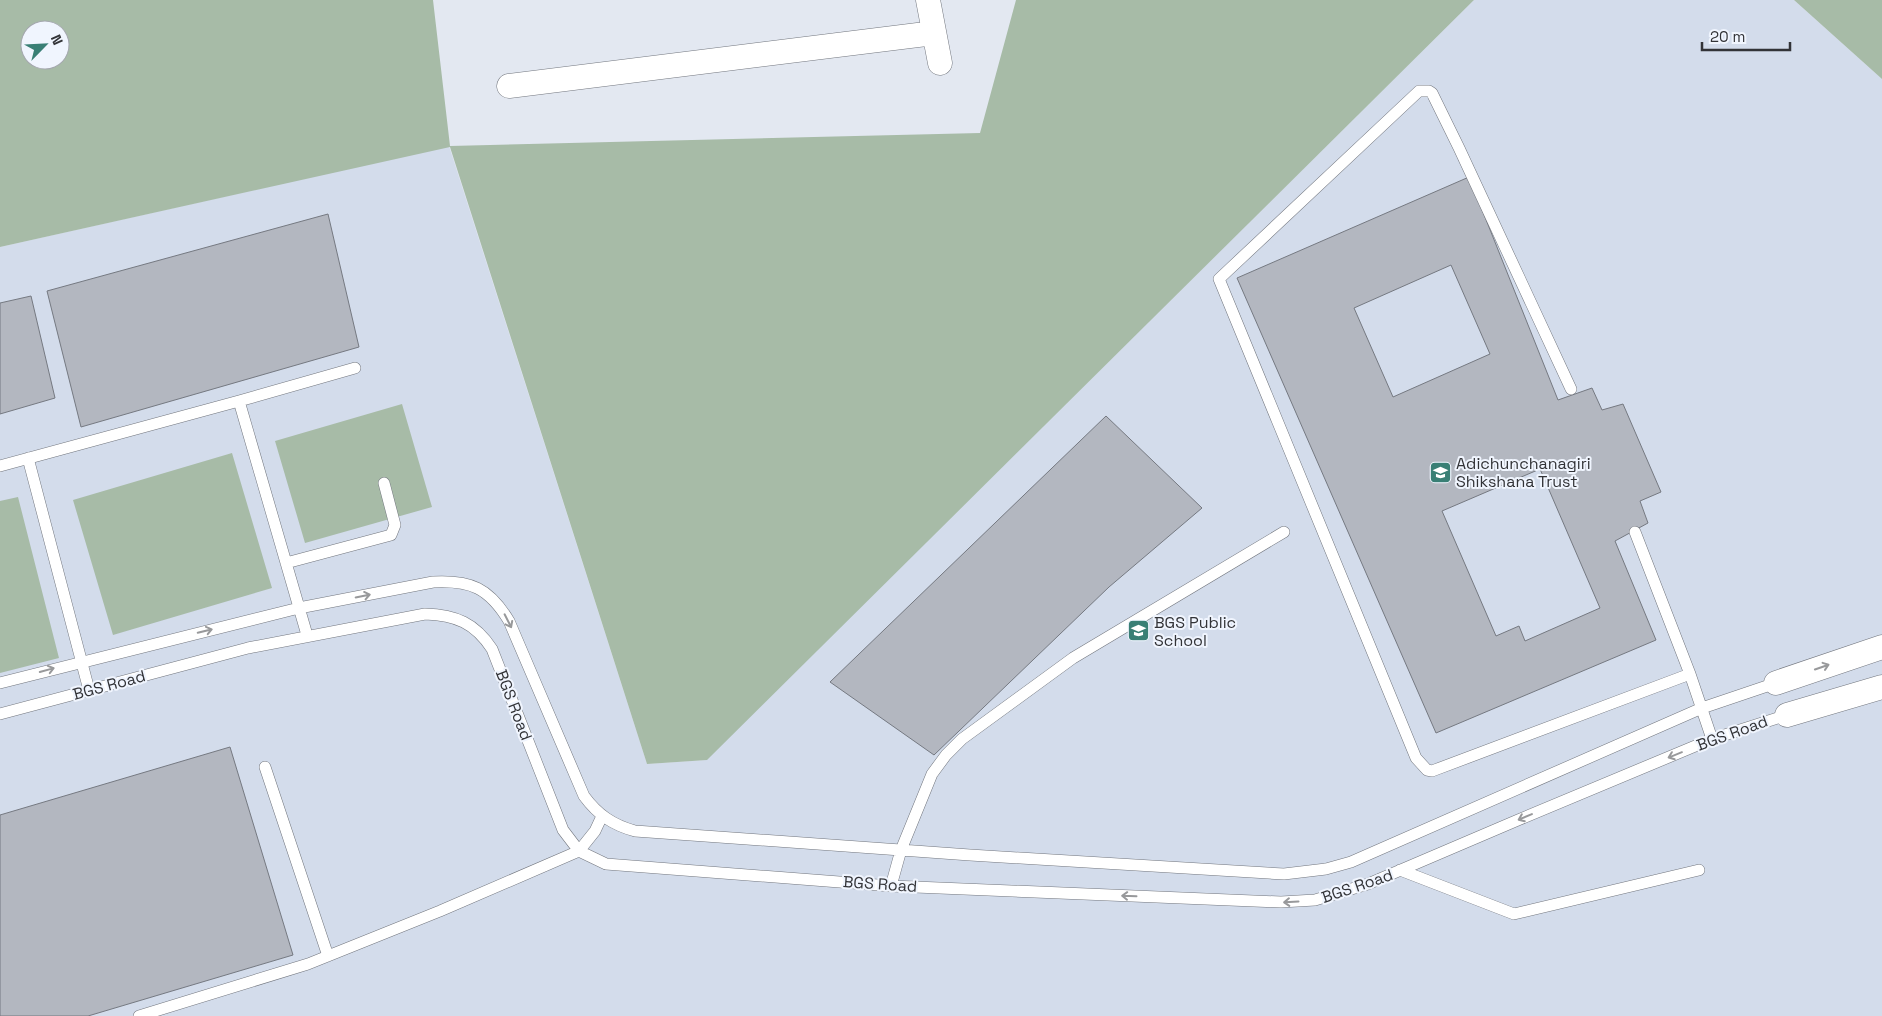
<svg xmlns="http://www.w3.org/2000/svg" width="1882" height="1016" font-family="'Space Grotesk',sans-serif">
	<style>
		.built { fill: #d3dceb }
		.green { fill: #a7bba7; fill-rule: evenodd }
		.building { fill: #b3b7c0; stroke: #757981; fill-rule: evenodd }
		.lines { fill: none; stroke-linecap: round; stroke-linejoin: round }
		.lane-casing { stroke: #72767e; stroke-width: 12 }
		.street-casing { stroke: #72767e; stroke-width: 25 }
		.lane { stroke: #fff; stroke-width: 11 }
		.street { stroke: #fff; stroke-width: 24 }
		.oneway { stroke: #98999b }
		.labels { text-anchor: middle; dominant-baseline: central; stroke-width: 4; stroke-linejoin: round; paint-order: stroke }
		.poi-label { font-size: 16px; fill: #323337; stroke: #f0f5fe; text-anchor: start }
		.street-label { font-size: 16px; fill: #323337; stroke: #f0f5fe }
	</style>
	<rect width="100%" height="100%" fill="#e3e8f1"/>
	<!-- built -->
	<path class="built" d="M1474,0h320l88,79v937h-1882v-769l449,-101 198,618 59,-4z"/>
	<!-- green -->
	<path class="green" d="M0,0h433l17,146 530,-13 36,-133h458l-767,760 -60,4 -197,-617 -450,100zM30,30h30v30h-30z
		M1794,0h88v79z
		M402,404l30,103 -127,36 -30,-102z
		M232,453l40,135 -159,47 -40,-135z
		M18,497l41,161 -59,15v-172z"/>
	<!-- building -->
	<path class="building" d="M1469,177l89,223 34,-12 10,22 21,-6 38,88 -21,9 8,22 -33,18 41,99 -220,93 -199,-455zM1451,265l39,89 -97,43 -39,-89zM1540,469l60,139 -75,33 -6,-15 -23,10 -54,-125z
		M328,214l31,133 -278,80 -34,-136z
		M31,296l24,102 -55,16v-111z
		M1106,416l96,92 -93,79 -175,168 -104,-73z
		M230,747l63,208 -205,61h-88v-201z"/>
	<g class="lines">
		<defs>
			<path id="lane" d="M1571,389l-112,-241 -27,-55 -3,-2h-10l-200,188 197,479 11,12 5,1 258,-97
				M239,401l68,234
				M28,458l61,232
				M0,466l239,-65 116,-33
				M1635,532l55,142 22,65
				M286,563l105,-28 4,-10 -11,-42
				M0,683l299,-75 134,-26c38,-2 56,6 76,39l75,175c14,19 29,29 51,35l335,24 314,19 42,-5 25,-7 351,-154 74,-25
				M0,714l248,-66 177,-34c31,1 50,9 67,35l71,181 16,21 27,13 285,22 390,16 34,-2 53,-16 150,-64 194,-81 75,-24
				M265,767l63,189
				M1400,870l114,44 185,-44
				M891,886l10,-36 31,-76 14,-19 16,-16 111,-81 211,-126
				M139,1016l169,-52 132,-53 139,-60 16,-20 7,-15"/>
			<path id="street" d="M928,0l12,63
				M509,86l425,-53
				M1776,683l106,-36
				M1787,715l95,-28"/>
		</defs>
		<!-- lane casing -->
		<use href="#lane" class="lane-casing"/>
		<!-- street casing -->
		<use href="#street" class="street-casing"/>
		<!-- lane -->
		<use href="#lane" class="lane"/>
		<!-- street -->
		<use href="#street" class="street"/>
	</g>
	<!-- one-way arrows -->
	<defs><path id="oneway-shaft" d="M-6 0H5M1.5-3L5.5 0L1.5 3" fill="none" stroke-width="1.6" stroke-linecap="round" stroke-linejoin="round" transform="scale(1.25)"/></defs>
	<g class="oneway">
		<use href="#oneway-shaft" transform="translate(363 596) rotate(-11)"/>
		<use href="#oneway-shaft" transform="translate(508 621) rotate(63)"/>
		<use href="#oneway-shaft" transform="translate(205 631) rotate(-14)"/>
		<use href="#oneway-shaft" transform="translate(1822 667) rotate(-19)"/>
		<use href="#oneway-shaft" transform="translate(47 670) rotate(-15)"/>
		<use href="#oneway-shaft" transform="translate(1675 755) rotate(158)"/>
		<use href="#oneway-shaft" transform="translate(1525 817) rotate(157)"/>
		<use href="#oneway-shaft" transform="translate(1129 896) rotate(-178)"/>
		<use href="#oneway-shaft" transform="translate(1291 902) rotate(177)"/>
	</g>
	<!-- icons -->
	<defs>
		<symbol id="university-square" viewBox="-11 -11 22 22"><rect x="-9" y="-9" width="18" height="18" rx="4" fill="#397f75" stroke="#f0f5fe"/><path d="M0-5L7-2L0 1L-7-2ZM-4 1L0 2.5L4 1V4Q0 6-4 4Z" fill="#fff"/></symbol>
		<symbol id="school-square" viewBox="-11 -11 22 22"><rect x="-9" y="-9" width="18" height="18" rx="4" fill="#397f75" stroke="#f0f5fe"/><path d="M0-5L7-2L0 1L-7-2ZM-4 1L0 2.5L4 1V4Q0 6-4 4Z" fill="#fff"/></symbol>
	</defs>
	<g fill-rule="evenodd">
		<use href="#university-square" x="1428" y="460" width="25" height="25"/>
		<use href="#school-square" x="1126" y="618" width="25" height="25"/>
	</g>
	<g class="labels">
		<!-- poi labels -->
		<g class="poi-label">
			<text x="1456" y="463">Adichunchanagiri<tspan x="1456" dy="18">Shikshana Trust</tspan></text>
			<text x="1154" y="622">BGS Public<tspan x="1154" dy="18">School</tspan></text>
		</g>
		<!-- street labels -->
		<g class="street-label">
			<text transform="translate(109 685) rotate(-15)">BGS Road</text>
			<text transform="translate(514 705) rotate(69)">BGS Road</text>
			<text transform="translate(1732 733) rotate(-20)">BGS Road</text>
			<text transform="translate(880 884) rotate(4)">BGS Road</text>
			<text transform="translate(1357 886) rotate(-19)">BGS Road</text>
		</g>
	</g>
	<!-- north arrow -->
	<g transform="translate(45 45) rotate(66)"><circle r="24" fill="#f0f5fe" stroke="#a4a7ae"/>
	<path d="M0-4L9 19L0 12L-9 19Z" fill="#397f75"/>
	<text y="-8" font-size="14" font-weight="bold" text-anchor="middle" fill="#323337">N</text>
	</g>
	<!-- scale -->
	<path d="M1702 42v8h88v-8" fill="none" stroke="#323337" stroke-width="2.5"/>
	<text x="1710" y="42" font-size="15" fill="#323337" stroke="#f0f5fe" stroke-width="4" paint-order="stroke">20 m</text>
</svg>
